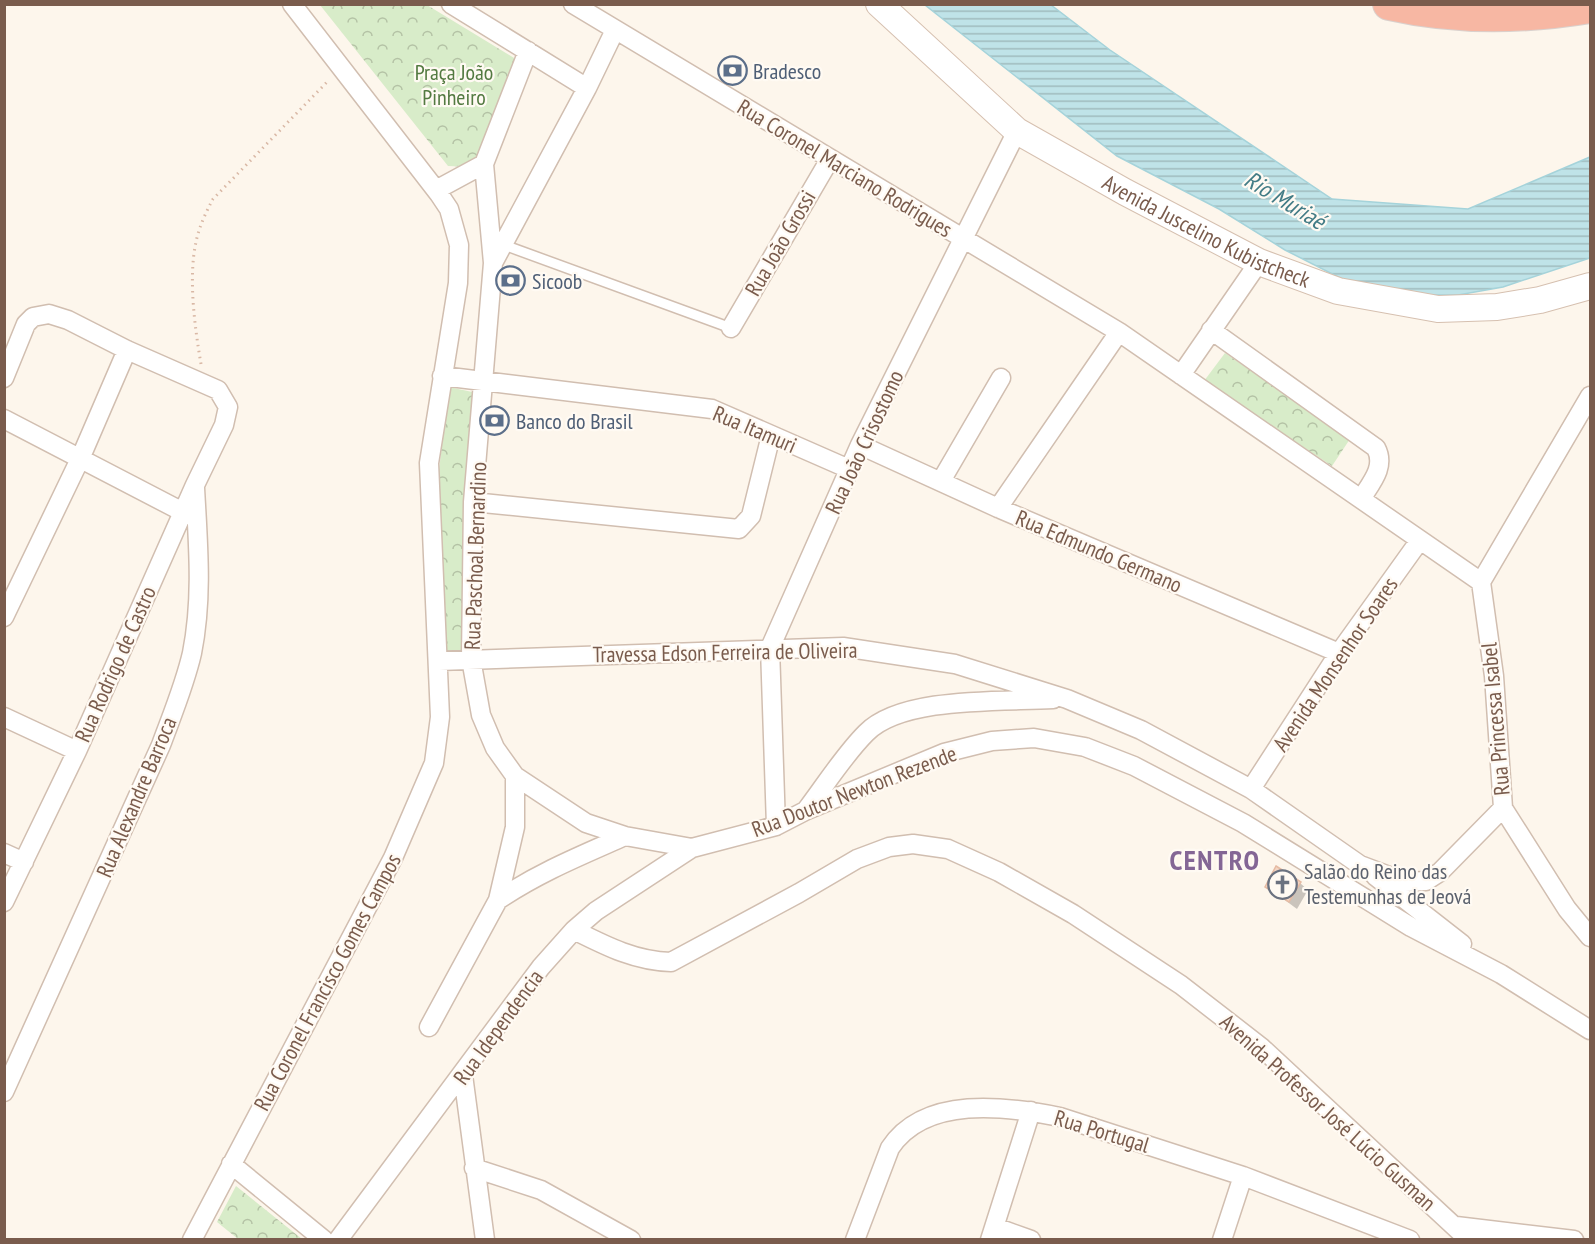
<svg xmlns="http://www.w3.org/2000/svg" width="1595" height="1244" font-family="'PT Sans Narrow',sans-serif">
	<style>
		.park { fill: url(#park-crowns) }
		.water { fill: url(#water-rules); stroke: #a5d3da; stroke-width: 1.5 }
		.shadow { fill: #0003 }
		.building { fill: #f3d5c3; stroke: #e6bba3; stroke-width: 1.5 }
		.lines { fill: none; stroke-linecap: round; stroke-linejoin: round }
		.lane-casing { stroke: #d1beb0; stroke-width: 12 }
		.street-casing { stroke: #d1beb0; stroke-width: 21 }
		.secondary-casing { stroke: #d6c0b0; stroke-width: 28 }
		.highway-casing { stroke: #dad1cd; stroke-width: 34 }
		.path { stroke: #d9b8a5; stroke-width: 3; stroke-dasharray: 1.5 4.5; stroke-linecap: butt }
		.lane { stroke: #fff; stroke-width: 9 }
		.street { stroke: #fff; stroke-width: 18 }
		.secondary { stroke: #fff; stroke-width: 26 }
		.highway { stroke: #f7b7a3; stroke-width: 32 }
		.labels { text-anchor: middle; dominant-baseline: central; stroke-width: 4.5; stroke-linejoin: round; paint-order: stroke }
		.service-label { font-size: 22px; fill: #4e5e75; stroke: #fffaf3; text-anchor: start }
		.park-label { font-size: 22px; fill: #537a41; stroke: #fffaf3 }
		.street-label { font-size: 22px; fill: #7a5c4d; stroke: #fffaf3 }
		.worship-label { font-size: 22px; fill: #5b616d; stroke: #fffaf3; text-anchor: start }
		.water-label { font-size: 24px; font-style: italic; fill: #437c86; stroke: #fffaf3 }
		.district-label { font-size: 28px; font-weight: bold; letter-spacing: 1.5px; fill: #846695; stroke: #fffaf3 }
	</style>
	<defs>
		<pattern id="park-crowns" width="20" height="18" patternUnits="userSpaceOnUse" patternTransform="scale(1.5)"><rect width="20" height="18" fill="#d8ecc9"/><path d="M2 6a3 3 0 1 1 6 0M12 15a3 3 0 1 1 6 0" fill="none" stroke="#b4c2a5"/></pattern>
		<pattern id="water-rules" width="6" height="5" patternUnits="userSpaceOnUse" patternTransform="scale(1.5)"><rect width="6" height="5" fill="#bfe3e8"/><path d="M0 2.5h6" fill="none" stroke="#a0bbbe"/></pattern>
	</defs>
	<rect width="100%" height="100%" fill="#fdf6ec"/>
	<!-- park -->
	<path class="park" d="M320,5h107l97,59 -41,90 -11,13 -24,-1z
		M1225,353l125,86 -18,27 -128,-85z
		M449,387l28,6 -11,257 -24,2 -3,-182z
		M236,1186l66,53h-64l-21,-17z"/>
	<!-- water -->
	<path class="water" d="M925,5h126l59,45 222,149 136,10 122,-52v101l-87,29 -45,8h-42l-62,-10 -69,-35 -66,-41 -102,-53z"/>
	<!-- shadow -->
	<path class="shadow" d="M1300,883l8,7 -11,19 -30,-22z"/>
	<!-- building -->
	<path class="building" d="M1276,866l25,16 -12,20 -24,-15z"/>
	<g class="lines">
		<defs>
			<path id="lane" d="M504,245l227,83"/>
			<path id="street" d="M451,4l136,84
				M573,4l546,328 362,250
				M615,30l-28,58 -94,175 -20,239 -2,157 10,56 14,33 20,28 71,47 39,13 67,12
				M436,190l48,-26
				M493,263l-9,-99 44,-113
				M731,328l99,-169
				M1211,330l165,118c10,19 -5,35 -15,51
				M1181,375l78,-113
				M442,376l270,33 137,60
				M4,378l22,-54 7,-7 16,-3 19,6 59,30 91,40 10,17 -4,18 -29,60 -118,266 -73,151
				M4,419l179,93
				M860,445l138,63 341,145
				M941,481l60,-103
				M473,502l266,27 12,-13 20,-81
				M998,508l121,-176
				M1481,582l13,94 9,132 64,101 23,28
				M1481,582l109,-186
				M4,617l76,-158 47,-109
				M439,661l404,-14 112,17 112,35 74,31 110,59 109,76 45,17 21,-1 14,-9 63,-64
				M4,717l73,34
				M1251,789l88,-136 81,-113
				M807,809c19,-25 37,-54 59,-76 36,-37 137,-31 187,-34
				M776,826l-6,-178 90,-203 157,-314
				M4,853l20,9
				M1375,876l87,68
				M498,900c42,-28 82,-44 127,-64
				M574,930c32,16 61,31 97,32l128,-69 58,-34 32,-12 24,-3 35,5 51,23 74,42 108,71 80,62 208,193
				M429,1027l69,-127 17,-73v-51
				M463,1075l22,165
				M4,1092l157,-347c11,-30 24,-61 31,-92 11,-55 6,-110 3,-165
				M231,1164l93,76
				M474,1168l67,22 90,50
				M1456,1226l118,14
				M995,1227l36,13
				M192,1240l201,-382 41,-95 6,-46 -11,-254 29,-180 1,-38 -10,-36 -10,-15 -147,-190
				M338,1240l203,-273 33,-37 22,-19 96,-63 84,-22 31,-16 137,-57 48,-12 42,-3 51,9 49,19 109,57 168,104 90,47 89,56
				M855,1240l35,-92c35,-53 116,-42 170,-31l183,59 167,64
				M990,1240l41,-129
				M1222,1240l21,-64"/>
			<g id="secondary">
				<path id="s1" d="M879,4l138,127 108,61 134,70 79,29 100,18 59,-2 43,-7 50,-14"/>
			</g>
			<path id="highway" d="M1389,4c66,15 135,14 201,3"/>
		</defs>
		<!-- lane casing -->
		<use href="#lane" class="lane-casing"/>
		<!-- street casing -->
		<use href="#street" class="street-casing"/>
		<!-- secondary casing -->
		<use href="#secondary" class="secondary-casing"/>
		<!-- highway casing -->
		<use href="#highway" class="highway-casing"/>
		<!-- path -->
		<path class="path" d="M201,364c-6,-35 -13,-86 -5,-122 3,-15 10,-30 17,-43l116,-119"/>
		<!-- lane -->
		<use href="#lane" class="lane"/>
		<!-- street -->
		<use href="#street" class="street"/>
		<!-- secondary -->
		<use href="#secondary" class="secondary"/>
		<!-- highway -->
		<use href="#highway" class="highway"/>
	</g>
	<!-- icons -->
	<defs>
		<symbol id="bank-ring" viewBox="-11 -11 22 22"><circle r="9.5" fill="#fffaf3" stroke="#5c6f8a" stroke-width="1.5"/><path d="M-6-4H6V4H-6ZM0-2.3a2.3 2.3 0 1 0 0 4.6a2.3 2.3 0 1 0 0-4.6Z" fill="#5c6f8a"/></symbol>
		<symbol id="church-ring" viewBox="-11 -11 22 22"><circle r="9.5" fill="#fffaf3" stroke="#6b7280" stroke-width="1.5"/><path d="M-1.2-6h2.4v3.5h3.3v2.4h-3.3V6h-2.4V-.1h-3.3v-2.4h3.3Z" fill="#6b7280"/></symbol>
	</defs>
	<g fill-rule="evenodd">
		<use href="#bank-ring" x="716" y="54" width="33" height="33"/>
		<use href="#bank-ring" x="494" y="264" width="33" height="33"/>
		<use href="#bank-ring" x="478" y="404" width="33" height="33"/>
		<use href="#church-ring" x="1266" y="868" width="33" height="33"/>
	</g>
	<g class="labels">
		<!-- service labels -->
		<g class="service-label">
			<text x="753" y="71">Bradesco</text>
			<text x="532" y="281">Sicoob</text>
			<text x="516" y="421">Banco do Brasil</text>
		</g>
		<!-- park labels -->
		<g class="park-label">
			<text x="454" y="72">Praça João<tspan x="454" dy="25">Pinheiro</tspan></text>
		</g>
		<!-- street labels -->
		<g class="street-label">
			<text transform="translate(845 168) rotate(31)">Rua Coronel Marciano Rodrigues</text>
			<text stroke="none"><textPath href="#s1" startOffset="402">Avenida Juscelino Kubistcheck</textPath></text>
			<text transform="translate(780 243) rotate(-60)">Rua João Grossi</text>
			<text transform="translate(755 429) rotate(23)">Rua Itamuri</text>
			<text transform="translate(864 442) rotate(-65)">Rua João Crisostomo</text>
			<text transform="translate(1099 551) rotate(23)">Rua Edmundo Germano</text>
			<text transform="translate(475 556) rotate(-88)">Rua Paschoal Bernardino</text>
			<text transform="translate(725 652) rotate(-1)">Travessa Edson Ferreira de Oliveira</text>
			<text transform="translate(115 664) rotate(-66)">Rua Rodrigo de Castro</text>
			<text transform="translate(1335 664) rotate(-56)">Avenida Monsenhor Soares</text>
			<text transform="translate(1495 719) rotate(-95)">Rua Princessa Isabel</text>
			<text transform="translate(854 791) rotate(-21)">Rua Doutor Newton Rezende</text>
			<text transform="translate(136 797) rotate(-67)">Rua Alexandre Barroca</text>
			<text transform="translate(327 982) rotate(-62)">Rua Coronel Francisco Gomes Campos</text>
			<text transform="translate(498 1027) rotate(-54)">Rua Idependencia</text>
			<text transform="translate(1328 1112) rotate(42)">Avenida Professor José Lúcio Gusman</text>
			<text transform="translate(1102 1131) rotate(17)">Rua Portugal</text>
		</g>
		<!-- worship labels -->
		<g class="worship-label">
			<text x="1304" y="871">Salão do Reino das<tspan x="1304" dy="25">Testemunhas de Jeová</tspan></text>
		</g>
		<!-- water labels -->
		<g class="water-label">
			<text transform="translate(1285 200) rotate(31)">Rio Muriaé</text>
		</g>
		<!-- district labels -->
		<g class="district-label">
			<text x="1215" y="859">CENTRO</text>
		</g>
	</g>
	<!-- border -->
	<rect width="1595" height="1244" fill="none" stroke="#7a5c4d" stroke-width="12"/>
</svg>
